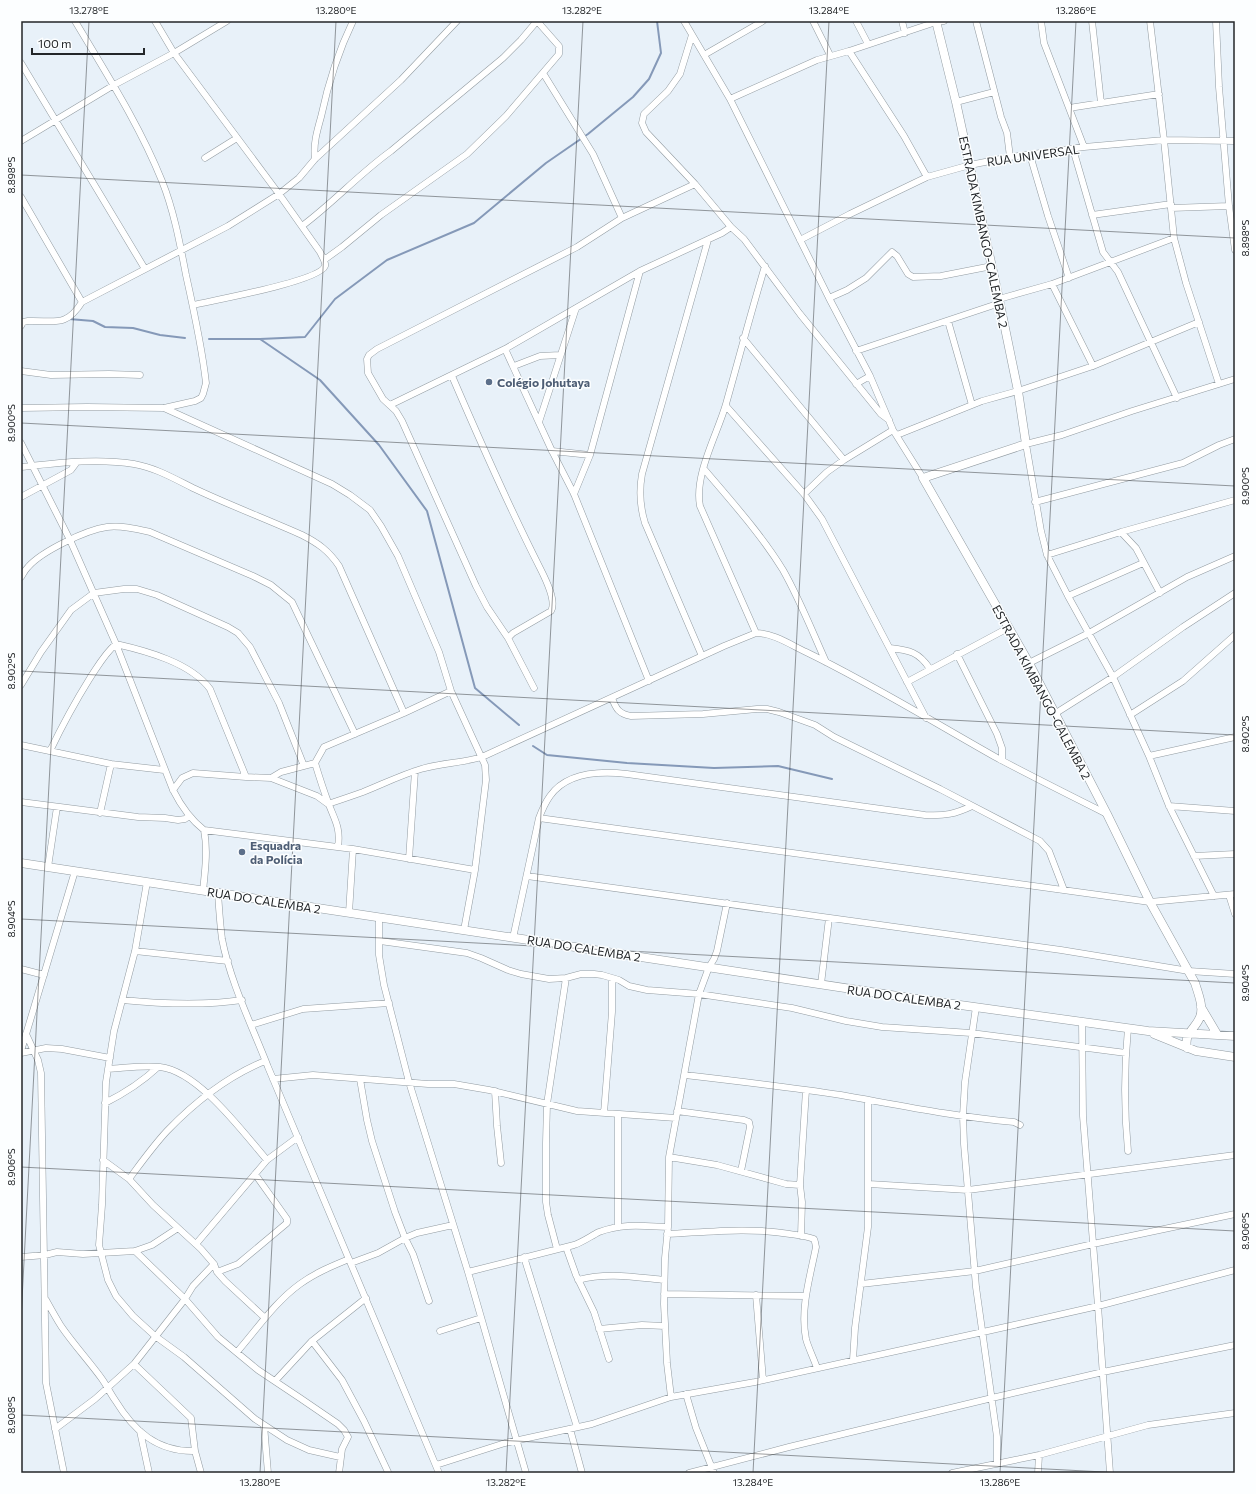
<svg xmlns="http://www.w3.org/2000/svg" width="1256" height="1494" font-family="Commissioner,sans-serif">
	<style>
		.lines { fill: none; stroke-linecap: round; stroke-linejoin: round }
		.stream { stroke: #8599b8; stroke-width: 2 }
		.street-casing { stroke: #929ba1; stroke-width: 7 }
		.secondary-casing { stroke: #929ba1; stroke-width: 9 }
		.street { stroke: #fff; stroke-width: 6 }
		.secondary { stroke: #fff; stroke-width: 8 }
		.ticks { fill: none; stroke: #232629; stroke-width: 1; stroke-opacity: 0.45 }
		.service-dot { fill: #5c6f8a; stroke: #fcfeff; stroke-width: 1.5 }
		.labels { text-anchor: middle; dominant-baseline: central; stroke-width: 3; stroke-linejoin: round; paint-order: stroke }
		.street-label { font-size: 12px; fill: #232629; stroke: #fcfeff }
		.service-label { font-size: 12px; font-weight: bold; fill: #4e5e75; stroke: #fcfeff; text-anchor: start }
		.neatline { fill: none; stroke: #232629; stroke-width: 1.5 }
		.ticks-label { font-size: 10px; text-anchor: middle; fill: #232629 }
	</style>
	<rect width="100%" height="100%" fill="#e8f1f9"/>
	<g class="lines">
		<!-- stream -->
		<path class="stream" d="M69,319l24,2 12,6 28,1 27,7 25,3
			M209,339h51l60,41 59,65 48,66 48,177 44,37
			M260,339l45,-2 30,-38 52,-39 87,-37 72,-60 42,-29 45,-37 16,-18 12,-26 -4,-32
			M533,746l14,9 80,8 87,5 64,-2 54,13"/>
		<defs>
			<path id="street" d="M155,21l19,32 105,141 41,58c2,4 6,10 5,14 -5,15 -114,35 -132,39
				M684,21l46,78 99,199 41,78 23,54 30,48
				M813,21l17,34
				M856,21l12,23
				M902,21l3,12
				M976,21l25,96 6,16 3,24
				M1041,21l3,22 40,104
				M1092,21l9,82
				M1150,21l14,119 10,98 12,45 33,101
				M1216,21l3,66 10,119 6,44
				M692,35l-12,39 -12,17 -24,23 -2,9 4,9 49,52 36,43 13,12 56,75 81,100 8,6
				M849,51l55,85 23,41
				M704,55l59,-34
				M21,63l124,206
				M543,73l50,81 29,64
				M730,99l87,-39 32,-9 87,-29 8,-1
				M956,102l38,-10
				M1069,108l90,-14
				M21,141l93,-56 60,-32 53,-32
				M1073,149l30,103 15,20 59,126
				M1030,155l18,61 21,62
				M205,158l32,-20
				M315,159c-2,-14 2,-28 6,-42 7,-33 17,-65 32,-96
				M21,197l61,105
				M1171,208l58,-2
				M1092,215l79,-11
				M302,226c31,-23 57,-52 89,-75l112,-93 18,-18 16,-19
				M800,240l50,-26 77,-37 43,-12 40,-8 74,-10 80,-7 71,1
				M324,260l18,-13 39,-32 86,-61 39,-38 53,-62v-8l-22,-25
				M1052,284l41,82
				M829,298l18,-8 19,-12 26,-26 5,4 11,18 5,3 28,-1 51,-10
				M999,299l53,-15 122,-46
				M948,321l24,84
				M21,326l2,-4 5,-1c26,-1 38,7 54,-19l146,-76 51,-32 20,-16 16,-19 86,-79 56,-59
				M743,338l101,122
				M505,349l47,102 22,43 75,187
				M856,351l144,-48
				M514,366l26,-10 20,-1
				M21,371l30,4 58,-1 31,1
				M452,376c28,65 56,129 88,192 5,10 17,33 11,43l-38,22 -5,5 26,50
				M856,384l14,-8
				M390,405l115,-56 135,-78 82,-38 9,-6
				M726,406l78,88 18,25 104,199
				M21,408l66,-1 77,1 31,-7 6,-3 2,-4 3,-11c-4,-36 -12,-72 -20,-108 -6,-31 -12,-64 -24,-94 -23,-57 -56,-108 -87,-160
				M164,408l168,76 18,11 20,15 11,16 17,30 41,96 12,39 34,74 1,15 -11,90 -11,60
				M539,422l37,-114
				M897,435l85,-34 36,-10 75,-25 106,-44
				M21,443l49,97 46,104 57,146c8,16 17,29 31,40 4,20 1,41 -1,61
				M552,451l38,4
				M21,467c37,-4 76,-9 113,-3 22,4 39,14 59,24 36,17 73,31 109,47 16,8 27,16 37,31l65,147
				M704,469c27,32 57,65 79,101 17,30 29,61 43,92
				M574,494l16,-39 50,-184
				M804,494l23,-22 17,-12 49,-30
				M21,497l50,-27 6,-8
				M1035,502l148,-39 36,-18 16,-6
				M1121,532l15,16 24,45
				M1047,555l74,-23 114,-32
				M21,577c2,-3 4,-7 7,-10 14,-16 58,-37 79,-40 14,-2 30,2 43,5l103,44 18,9 21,17 63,132
				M1068,596l75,-33
				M756,633l-56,-127c-6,-31 17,-71 26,-102 13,-46 25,-92 39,-138
				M508,638l-21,-31 -11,-21 -74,-165 -6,-10 -13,-12 -15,-26 -1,-14 2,-4 8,-6 200,-102 45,-29 73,-34
				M890,648c19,2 29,4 40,21
				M957,654l40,80 5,14v12
				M702,656l-57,-133c-5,-16 -6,-32 -3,-49l66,-234
				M1029,663l60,-30 98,-56 48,-21
				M907,682l101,-54
				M21,685l20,-33 30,-42 23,-17 30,-4h13l20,6 71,32 10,6 12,14 29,56 25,63
				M612,698c4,11 7,16 19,18l72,-2 54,-5h10l12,3 36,13 19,12 106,52 100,52 9,10 15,39
				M1056,713l57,-36 70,-50 52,-34
				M1130,715l53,-34 52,-46
				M21,745l90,19 53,6
				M50,751c12,-25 25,-49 40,-73 8,-12 15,-25 26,-34 31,7 75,19 94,45l36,88
				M1149,756l86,-19
				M271,778l46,18 11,8
				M173,790l9,-12 11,-5 53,4 25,1 10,-6 34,-9
				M21,802l117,15 27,1 13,2 7,-1 4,-3
				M328,804c12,-4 24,-8 35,-12 20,-8 38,-17 58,-23 20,-6 41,-6 61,-12l242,-111 32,-13c17,0 35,12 50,19 66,32 129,71 193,107 36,19 72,37 108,55
				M1169,806l66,5
				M100,813l11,-49
				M539,818l611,84 85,-8
				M204,830l149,19 122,21
				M338,847c3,-20 -4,-28 -10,-45 -5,-13 -9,-26 -13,-39l9,-16 80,-34 47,-22
				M1194,856l41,-2
				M409,859l6,-88
				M48,867l9,-60
				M527,876l534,74 128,21 46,3
				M147,882l-12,69 -21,80 -8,51 -4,123 -3,40 9,35 8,16 17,20 22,20 29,21 71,62 32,21 22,10 31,7
				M218,893c1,15 2,31 4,46 8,42 30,87 46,128l171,406
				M1229,895l6,19
				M1214,896l-45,-90 -20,-50 -36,-79 -45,-81 -21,-41 -6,-24 -15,-87 36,-9 70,-24 103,-32
				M349,913l4,-64
				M379,917v38l5,30 25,97 59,190 58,201
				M513,938l26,-120c3,-8 6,-15 11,-22 17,-24 51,-25 77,-22l298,41c20,1 30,-1 47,-9
				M380,941l87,12 14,5 27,12 13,4 28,5 17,-1 15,-4h13l8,1 17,5 10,6 18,4 52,4 93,14 54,13 36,6 89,6 155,20
				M135,951l93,10
				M21,969l23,6
				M821,984l8,-66
				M122,1000c40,4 80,6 120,0
				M976,1007l-11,75 -2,34 1,28 12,143 21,150v27
				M1082,1022l1,94 15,190 12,167
				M251,1025l52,-16 86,-6
				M26,1034l12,26 3,13 5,310 18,90
				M21,1051l54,-180
				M21,1053l25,-5 16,1 48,9
				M108,1069c17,-1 35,-4 52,-2 38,4 82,64 107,93
				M685,1075c52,6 104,12 156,20 57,10 115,22 173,27l6,3
				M273,1079l40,-4 115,9h26l35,6 88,21 99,7
				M360,1079l7,41 5,21 23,71 10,26 8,16 16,47
				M495,1091l2,35 4,37
				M105,1103c20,-10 37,-21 53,-36
				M677,1111l67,9 5,2 1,5 -9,44
				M604,1113l8,-101v-34
				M1128,1151c-4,-41 -4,-81 0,-123
				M669,1157l48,8 69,19 14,1 6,-95
				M103,1160l26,19 24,26 48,44 13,15 3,8 8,9 40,37
				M129,1179c12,-16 24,-33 38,-48 28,-29 61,-55 98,-70
				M869,1184l99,6 267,-35
				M800,1185l2,17 -1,34
				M618,1226v-112
				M667,1234c41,-2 82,-7 123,0 7,1 16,2 24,5l1,3 1,5c-6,30 -16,62 -10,92 2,8 8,20 11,29
				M196,1244l71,-84 31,-23
				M566,1247l10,28 18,37 15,47
				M557,1249l-9,-34 -2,-13v-59l1,-39 19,-126
				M135,1251l50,48 33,38 40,33 42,28 38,26 6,6 4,7 -6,12 -3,24
				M21,1257l24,-2 12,-3 26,2 52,-3 17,-6 26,-17
				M524,1257l53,170
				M351,1263l27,-10 27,-15 12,-5 36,-8
				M217,1272l21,-8 49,-41v-4l-32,-45
				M468,1272l106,-27c9,-3 17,-9 25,-13 24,-9 44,-6 69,-5
				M578,1280c29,-8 56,-3 86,0
				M861,1284l114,-13 118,-27 142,-30
				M664,1294l142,2
				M756,1295l7,85
				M46,1300c5,9 10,18 15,26 13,19 28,35 41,53 5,7 8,14 13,21 19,31 42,52 80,51
				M599,1329l43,-4 23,1
				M440,1331l41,-13
				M312,1341l30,39 22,41 24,51
				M237,1352c20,-23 38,-50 63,-68 15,-11 32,-18 49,-25
				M853,1360l2,-32 13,-101v-127
				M134,1364l57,54 4,33 6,22
				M275,1381l37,-40 54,-43
				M686,1394l10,34 18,45
				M671,1397l-4,-34 -3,-59 1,-46 3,-31 1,-70 30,-163 10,-27 5,-8 3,-8 10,-48
				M264,1425l4,48
				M55,1429l40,-30 39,-35 51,-65 8,-13 21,-22
				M570,1429l12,44
				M140,1431l9,42
				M436,1465l69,-22 87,-19 79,-27 84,-15 228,-50 115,-26 137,-36
				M689,1473l100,-26 203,-49 111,-26 132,-27
				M952,1473l87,-18 109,-30 87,-12
				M1038,1473l1,-18"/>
			<path id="secondary" d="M936,21l20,81 43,197 19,92 8,53 -103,34 106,185 78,151 43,88 45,81c3,10 9,24 5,34 -5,13 -16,15 -13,31
				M21,863l903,137 224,31 87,5
				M1201,1007l16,27
				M1154,1034l42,17 39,6"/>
		</defs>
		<!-- street casing -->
		<use href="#street" class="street-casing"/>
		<!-- secondary casing -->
		<use href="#secondary" class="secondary-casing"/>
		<!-- street -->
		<use href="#street" class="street"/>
		<!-- secondary -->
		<use href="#secondary" class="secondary"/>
	</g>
	<!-- ticks -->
	<path class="ticks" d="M21,175l1214,63M21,423l1214,63M21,671l1214,64M21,919l1214,64M21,1167l1214,64M21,1319l68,-1298M21,1415l1102,58M260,1473l76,-1452M506,1473l77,-1452M753,1473l76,-1452M1000,1473l76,-1452"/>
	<!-- markers -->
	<g class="service-dot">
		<circle cx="489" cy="382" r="4"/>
		<circle cx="242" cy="852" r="4"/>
	</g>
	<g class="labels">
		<!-- street labels -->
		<g class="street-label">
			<text transform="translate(1033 155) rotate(-8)">RUA UNIVERSAL</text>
			<text transform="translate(984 232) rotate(78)">ESTRADA KIMBANGO-CALEMBA 2</text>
			<text transform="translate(1042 692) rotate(62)">ESTRADA KIMBANGO-CALEMBA 2</text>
			<text transform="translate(264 900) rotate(9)">RUA DO CALEMBA 2</text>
			<text transform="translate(584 948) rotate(9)">RUA DO CALEMBA 2</text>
			<text transform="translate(904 997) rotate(8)">RUA DO CALEMBA 2</text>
		</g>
		<!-- service labels -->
		<g class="service-label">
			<text x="497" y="382">Colégio Johutaya</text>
			<text x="250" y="845">Esquadra<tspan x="250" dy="14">da Polícia</tspan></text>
		</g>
	</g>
	<!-- border -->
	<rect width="1256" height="1494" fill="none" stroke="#fcfeff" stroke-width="44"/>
	<!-- scale -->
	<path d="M32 48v6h112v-6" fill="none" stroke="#232629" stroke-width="2"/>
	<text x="38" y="48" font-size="12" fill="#232629" stroke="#fcfeff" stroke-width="3" paint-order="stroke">100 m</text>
	<rect x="22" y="22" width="1212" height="1450" class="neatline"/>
	<g class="ticks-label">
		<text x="89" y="14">13.278°E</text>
		<text x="336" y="14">13.280°E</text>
		<text x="582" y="14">13.282°E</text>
		<text x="829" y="14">13.284°E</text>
		<text x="1076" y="14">13.286°E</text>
		<text transform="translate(11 175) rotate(-90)" y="4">8.898°S</text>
		<text transform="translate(1245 238) rotate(-90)" y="4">8.898°S</text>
		<text transform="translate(11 423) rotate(-90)" y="4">8.900°S</text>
		<text transform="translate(1245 486) rotate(-90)" y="4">8.900°S</text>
		<text transform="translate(11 671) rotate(-90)" y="4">8.902°S</text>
		<text transform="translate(1245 734) rotate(-90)" y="4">8.902°S</text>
		<text transform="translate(11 919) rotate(-90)" y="4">8.904°S</text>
		<text transform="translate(1245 983) rotate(-90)" y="4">8.904°S</text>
		<text transform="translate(11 1167) rotate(-90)" y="4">8.906°S</text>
		<text transform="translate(1245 1231) rotate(-90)" y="4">8.906°S</text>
		<text transform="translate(11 1415) rotate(-90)" y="4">8.908°S</text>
		<text x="260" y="1486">13.280°E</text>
		<text x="506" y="1486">13.282°E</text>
		<text x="753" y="1486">13.284°E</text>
		<text x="1000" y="1486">13.286°E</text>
	</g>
</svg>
